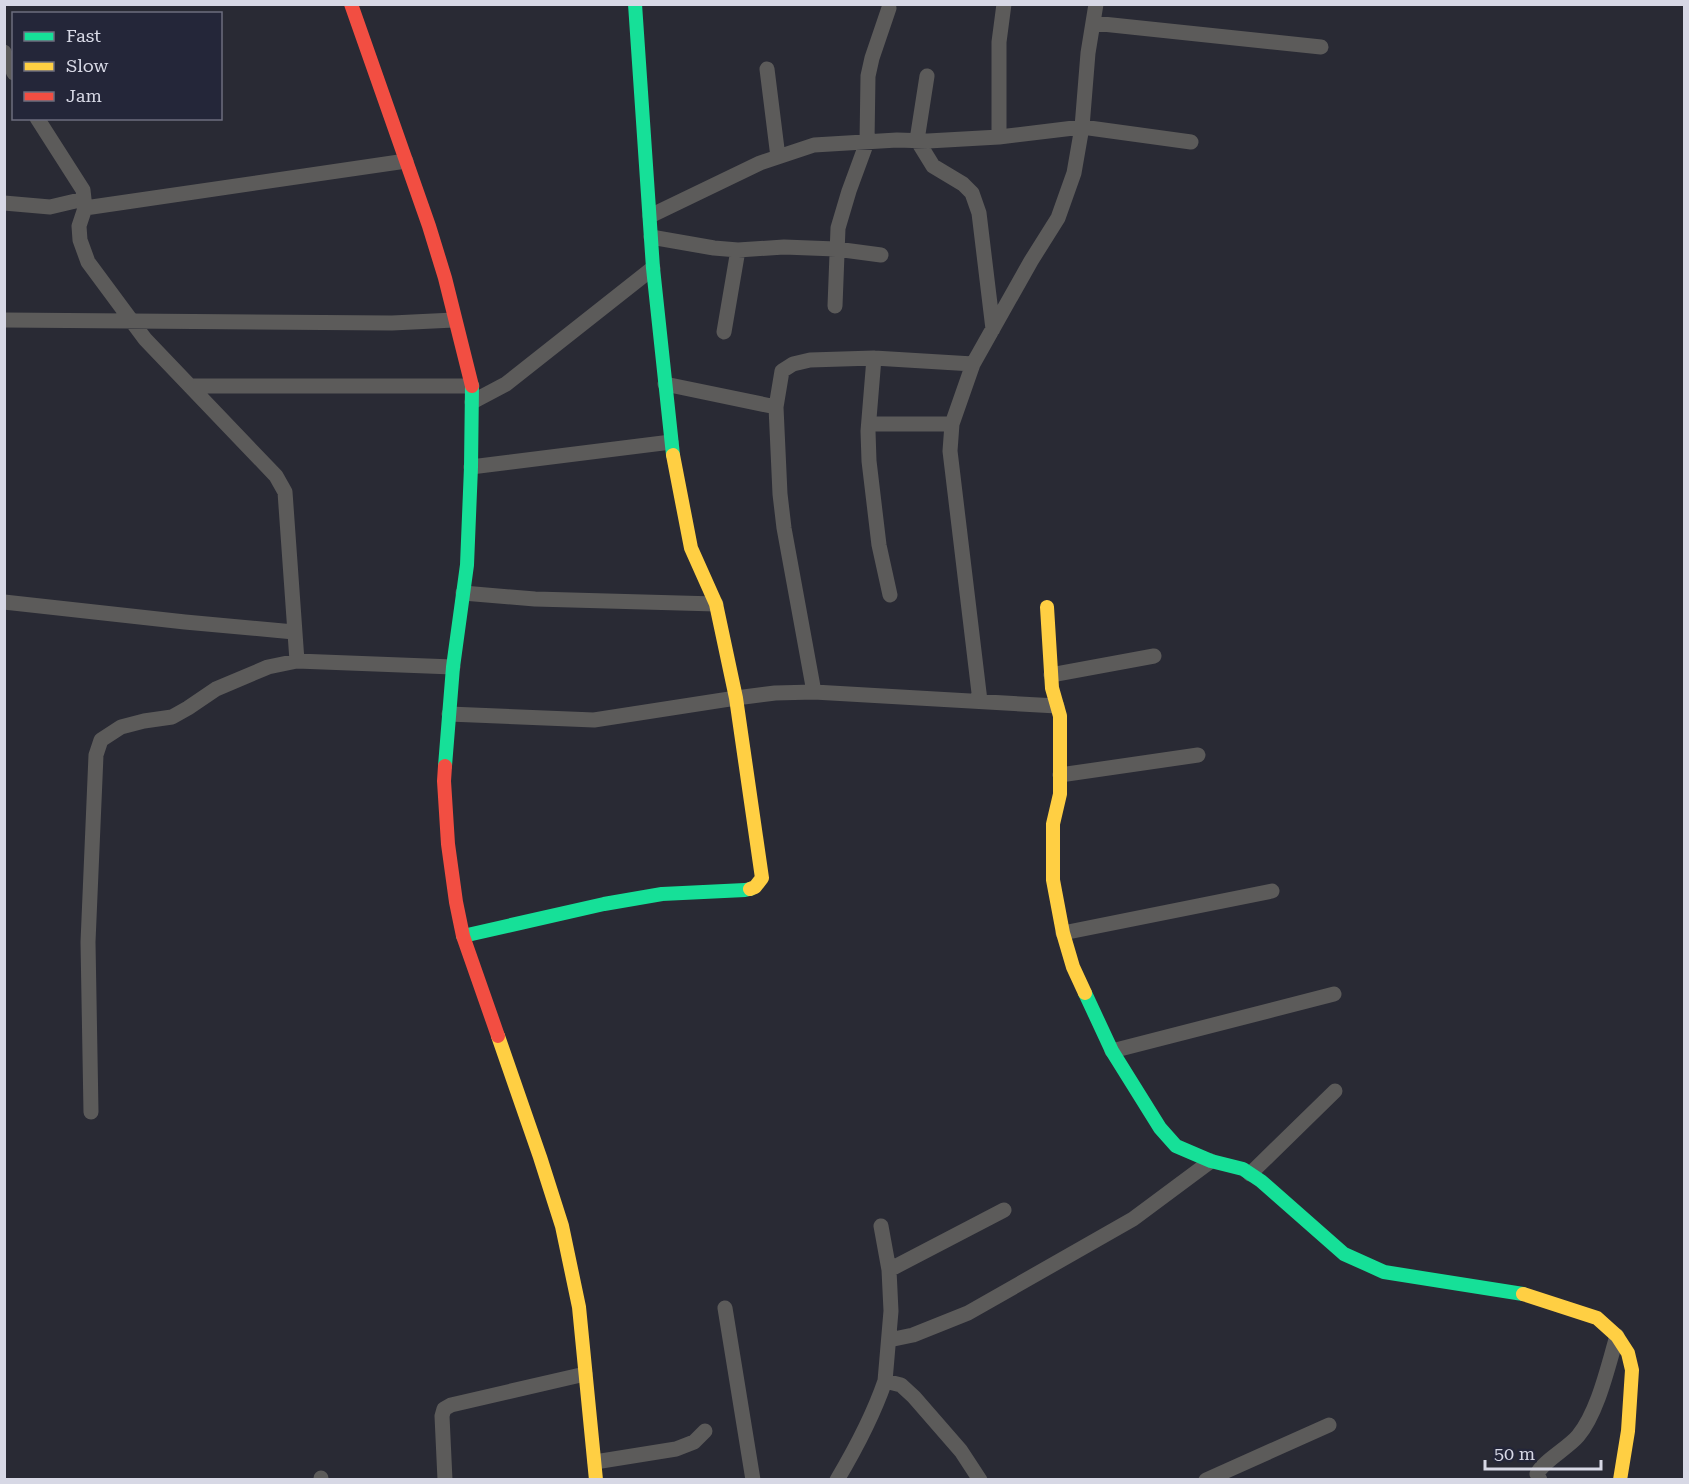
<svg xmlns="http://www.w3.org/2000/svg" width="1689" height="1484" font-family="'Roboto Serif',serif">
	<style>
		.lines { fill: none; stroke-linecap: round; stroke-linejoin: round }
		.street { stroke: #5c5b5a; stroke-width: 15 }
		.fast { stroke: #16e098; stroke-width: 14 }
		.slow { stroke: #ffcf43; stroke-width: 14 }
		.jam { stroke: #f24e42; stroke-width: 14 }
	</style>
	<rect width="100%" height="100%" fill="#292a34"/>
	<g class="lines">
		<!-- street -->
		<path class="street" d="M1093,23l228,24
			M4,52l10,21
			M767,69l11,88
			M927,76l-10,64 16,26 30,18 9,9 7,20 14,116
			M37,118l46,72 2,18 -6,18 1,14 8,22 57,77 131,137 9,16 12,169
			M999,137v-95l5,-38
			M4,203l46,4 34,-8
			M85,208l321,-47
			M650,216l110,-53 54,-18 83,-5 31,1 71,-4 83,-10 109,15
			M651,237l63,11 24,2 46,-3 52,2 45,6
			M835,306l3,-78 11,-37 18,-49 1,-66 4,-18 17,-50
			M4,320l388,3 62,-3
			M724,332l14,-82
			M874,358l-6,73 1,30 10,84 11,50
			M665,384l111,23
			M190,386h282
			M472,402l34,-18 147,-116
			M869,424h83
			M471,467l200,-25
			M463,593l72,6 181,5
			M4,602l181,20 109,10
			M1051,675l103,-19
			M814,692l-30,-164 -4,-34 -4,-87 6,-36 11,-7 17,-4 64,-2 99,6
			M980,701l-30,-250 2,-27 21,-60 58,-103 27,-43 16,-45 8,-46 6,-74 8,-49
			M449,714l145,6 142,-22 39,-5 39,-1 243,14
			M1060,775l138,-20
			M1063,933l209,-42
			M1112,1051l222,-57
			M91,1112l-3,-170 8,-187 5,-15 20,-13 23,-6 28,-4 16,-9 28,-19 52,-22 29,-6 156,6
			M1250,1174l85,-83
			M881,1226l8,44 2,41 -6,70
			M889,1270l115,-60
			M725,1308l28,172
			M889,1340l24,-5 55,-22 165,-94 78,-58
			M595,1462l81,-13 18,-7 11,-11
			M321,1478v2
			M445,1480l-3,-64 2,-7 7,-4 134,-31
			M837,1480c19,-32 36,-64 48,-99l16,4 13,12 47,54 19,29
			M1206,1480l123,-55
			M1540,1480l-3,-6c5,-12 31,-26 41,-38 20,-24 30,-70 39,-100"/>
		<!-- fast -->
		<path class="fast" d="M635,4l18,264 20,187
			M445,766l8,-99 14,-102 4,-98 1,-81
			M463,936l141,-32 58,-10 83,-4 5,-1
			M1085,993l27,58 48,77 16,18 35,15 32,8 18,12 83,73 40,18 139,22"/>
		<!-- slow -->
		<path class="slow" d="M673,455l18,93 25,56 20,94 26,180 -7,9 -5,2
			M1047,607l5,81 8,28v78l-7,30v56l10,53 10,34 12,26
			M498,1036l42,121 22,69 17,81 17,173
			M1523,1294l74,24 20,18 11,17 4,17 -4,61 -8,49"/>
		<!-- jam -->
		<path class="jam" d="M351,4l78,222 16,52 27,108
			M445,766l-1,15 4,63 8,58 7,34 35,100"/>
	</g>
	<!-- border -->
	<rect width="1689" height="1484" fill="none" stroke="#d7d8e5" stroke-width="12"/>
	<!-- legend -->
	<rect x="12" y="12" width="210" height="108" fill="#242639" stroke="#6c6d7e" stroke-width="1.5"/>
	<rect x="24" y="32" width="30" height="9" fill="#16e098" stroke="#6c6d7e" stroke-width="1.5"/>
	<text x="66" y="42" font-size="18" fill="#d7d8e5">Fast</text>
	<rect x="24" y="62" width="30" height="9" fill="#ffcf43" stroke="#6c6d7e" stroke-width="1.5"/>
	<text x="66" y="72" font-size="18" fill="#d7d8e5">Slow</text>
	<rect x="24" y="92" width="30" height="9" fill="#f24e42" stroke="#6c6d7e" stroke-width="1.5"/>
	<text x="66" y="102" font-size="18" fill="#d7d8e5">Jam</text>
	<!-- scale -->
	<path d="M1485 1460v9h116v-9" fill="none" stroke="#d7d8e5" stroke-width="3"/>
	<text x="1494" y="1460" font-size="18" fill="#d7d8e5" stroke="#242639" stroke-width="4.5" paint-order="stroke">50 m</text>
</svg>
